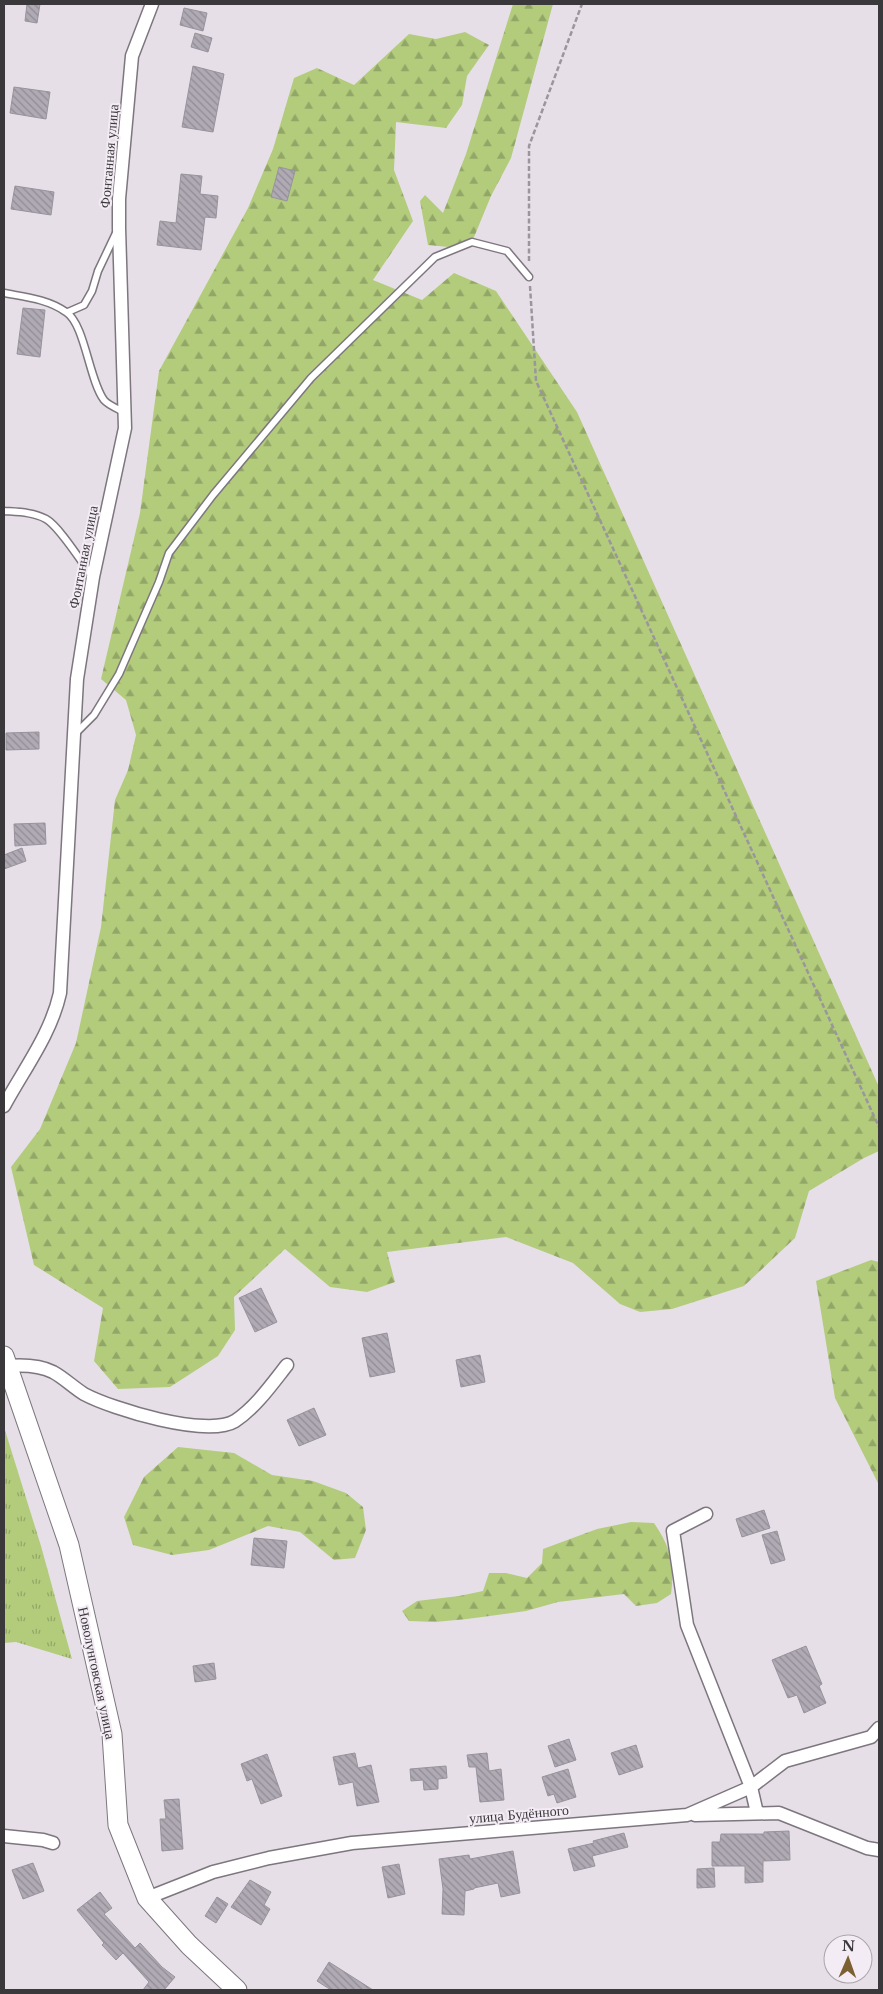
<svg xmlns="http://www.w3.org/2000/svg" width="883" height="1994" font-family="'Libre Baskerville',serif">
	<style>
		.forest { fill: url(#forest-firs) }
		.park { fill: url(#park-tufts) }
		.building { fill: url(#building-back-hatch); stroke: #97939d }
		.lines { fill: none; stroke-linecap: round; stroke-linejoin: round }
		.lane-casing { stroke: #7d767e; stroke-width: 9 }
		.street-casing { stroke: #7d767e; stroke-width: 15 }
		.secondary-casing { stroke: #7d767e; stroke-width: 21 }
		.path { stroke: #9b969c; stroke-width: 2.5; stroke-dasharray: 5 2.5; stroke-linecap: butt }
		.lane { stroke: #fff; stroke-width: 6 }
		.street { stroke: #fff; stroke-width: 12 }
		.secondary { stroke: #fff; stroke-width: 19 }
		.labels { text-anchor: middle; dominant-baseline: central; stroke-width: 4; stroke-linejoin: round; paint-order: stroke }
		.street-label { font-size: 14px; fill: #3b383c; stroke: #f4ecf5 }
	</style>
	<defs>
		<pattern id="forest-firs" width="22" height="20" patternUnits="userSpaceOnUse" patternTransform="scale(1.25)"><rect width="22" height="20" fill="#b2cc7c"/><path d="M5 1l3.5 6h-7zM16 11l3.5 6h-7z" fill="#92a767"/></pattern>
		<pattern id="park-tufts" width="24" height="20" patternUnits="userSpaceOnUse" patternTransform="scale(1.25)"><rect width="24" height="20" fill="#b2cc7c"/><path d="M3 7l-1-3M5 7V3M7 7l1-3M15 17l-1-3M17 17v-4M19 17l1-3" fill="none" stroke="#92a767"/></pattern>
		<pattern id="building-back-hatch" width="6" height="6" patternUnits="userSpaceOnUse" patternTransform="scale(1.25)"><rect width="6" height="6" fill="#afaab4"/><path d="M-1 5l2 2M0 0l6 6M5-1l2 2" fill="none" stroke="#908b94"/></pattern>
	</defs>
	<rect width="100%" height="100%" fill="#e7dfe8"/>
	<!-- forest -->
	<path class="forest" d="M513,4h40l-42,154 -20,38 -19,46 -13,6 -31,-3 -8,-44 5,-6 18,18 23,-59z
		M465,32l24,13 -22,31 -5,29 -16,23 -50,-6 -2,48 19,51 -40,59 49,20 32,-27 42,18 81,121 302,675v64l-15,7 -55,33 -14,47 -51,48 -72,23 -32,3 -20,-8 -47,-41 -67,-26 -119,15 8,30 -28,10 -37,-5 -45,-38 -51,48 1,33 -17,26 -48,31 -52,2 -24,-28 9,-53 -69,-43 -23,-98 29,-38 36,-86 25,-116 14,-127 13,-30 8,-35 -10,-35 -25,-21 39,-166 19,-142 89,-163 25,-59 21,-71 23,-10 37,17 55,-51 27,5z
		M871,1260l8,2v223l-44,-87 -19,-117z
		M178,1447l56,6 38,22 41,6 33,12 17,14 3,23 -11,28 -21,2 -34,-28 -32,-6 -59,24 -37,5 -39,-10 -9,-28 20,-40z
		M631,1522l23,1c17,25 21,41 17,71l-14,9 -21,3 -12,-12 -66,8 -32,9 -59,8 -32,3 -26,-1 -7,-10 15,-10 42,-5 24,-5 6,-18h17l21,5 15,-15 1,-14 54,-20z"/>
	<!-- park -->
	<path class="park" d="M4,1427l37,119 31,113 -56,-17 -12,1z"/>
	<!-- building -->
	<path class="building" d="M27,4h13l-3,19 -12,-2z
		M184,8l23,5 -4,18 -23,-6z
		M195,33l17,5 -4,14 -17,-5z
		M193,66l31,8 -11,58 -31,-5z
		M14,87l36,5 -4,27 -36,-6z
		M279,167l16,4 -8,30 -16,-4z
		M181,174l21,2 -2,18 18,2 -2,22 -11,-1 -4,33 -44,-5 3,-24 16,2z
		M15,186l39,6 -3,23 -40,-6z
		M23,308l22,2 -5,47 -23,-3z
		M39,732v17l-33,1v-17z
		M45,823l1,21 -31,2 -1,-22z
		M22,848l4,13 -22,8v-14z
		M261,1288l16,34 -22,10 -16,-34z
		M387,1333l8,39 -25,5 -8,-39z
		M480,1355l5,27 -24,5 -5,-27z
		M314,1408l12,27 -27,11 -12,-26z
		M764,1510l6,18 -28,9 -6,-18z
		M777,1531l8,29 -14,4 -9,-29z
		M254,1538l33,3 -3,27 -33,-3z
		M806,1646l16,38 -3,2 7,17 -22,10 -7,-18 -9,3 -16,-38z
		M214,1663l2,16 -21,3 -2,-16z
		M569,1739l7,21 -21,7 -7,-21z
		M636,1745l7,22 -24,8 -8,-22z
		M355,1753l3,15 13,-3 8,37 -22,4 -4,-24 -14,3 -6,-28z
		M487,1753l2,18 12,-2 3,31 -24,2 -4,-35h-7l-2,-12z
		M267,1754l15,42 -21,8 -9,-25 -5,2 -6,-17z
		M446,1766l1,12 -9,1v10l-14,1 -1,-10 -12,1 -1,-12z
		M568,1769l8,28 -19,6 -3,-9 -6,2 -6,-19z
		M179,1799l4,50 -21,2 -2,-32h6l-2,-19z
		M789,1831l1,29 -27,1v21l-18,1v-17h-33v-24h8l1,-8h43v-2z
		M624,1833l4,14 -36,9 3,10 -21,5 -6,-22 26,-6 -1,-2z
		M513,1851l7,42 -19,4 -3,-14 -24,5v1l-9,2 -1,24 -22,-1 1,-25 -4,-30 30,-4 1,4z
		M33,1863l11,28 -21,8 -11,-29z
		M399,1864l6,30 -17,4 -6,-31z
		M714,1868l1,19 -18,1v-19z
		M250,1880l21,12 -7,13 6,4 -9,16 -30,-18z
		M100,1892l12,16 -8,6 31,34 5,-5 22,24 13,10 -11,13h-21l6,-8 -26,-29 -7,7 -14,-15 2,-2 -27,-33z
		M217,1897l11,7 -12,19 -11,-7z
		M329,1962l44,28h-42l-14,-9z"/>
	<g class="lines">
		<defs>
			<path id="lane" d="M4,293c21,4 44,6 62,19 19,12 23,68 38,88 4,5 14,9 20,12
				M68,312l16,-7 8,-14 6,-20 18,-38
				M4,511c14,1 29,1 42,8 13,7 36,44 46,57
				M76,733l18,-18 25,-41 40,-92 10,-29 44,-58 98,-117 124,-121 37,-15 35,9 22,26"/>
			<path id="street" d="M4,1106c20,-37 47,-72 56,-113l17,-314 16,-102 32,-149 -6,-200v-29l13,-143 20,-52
				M8,1366c14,-1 31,-1 45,6 11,6 20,15 31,22 28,15 123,44 151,27 21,-14 37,-37 52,-56
				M706,1514l-33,17 14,94 64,162 6,26
				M695,1815l84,-2 88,35 12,2
				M4,1836l39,4 10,3
				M147,1898l66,-26 56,-14 83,-15 335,-28 64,-28 34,-26 86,-24 8,-9"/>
			<path id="secondary" d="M4,1356l65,189 43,189 6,91 29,73 42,47 48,45"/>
		</defs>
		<!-- lane casing -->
		<use href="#lane" class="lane-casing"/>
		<!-- street casing -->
		<use href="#street" class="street-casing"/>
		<!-- secondary casing -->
		<use href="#secondary" class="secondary-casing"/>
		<!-- path -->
		<path class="path" d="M529,261v-115l53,-142
			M530,286l6,95 343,746"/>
		<!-- lane -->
		<use href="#lane" class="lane"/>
		<!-- street -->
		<use href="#street" class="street"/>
		<!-- secondary -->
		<use href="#secondary" class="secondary"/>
	</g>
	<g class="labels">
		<!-- street labels -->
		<g class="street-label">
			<text transform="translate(109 156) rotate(-85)">Фонтанная улица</text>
			<text transform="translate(83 557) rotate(-79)">Фонтанная улица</text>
			<text transform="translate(97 1673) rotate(78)">Новолунговская улица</text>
			<text transform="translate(519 1814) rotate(-5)">улица Будённого</text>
		</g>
	</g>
	<!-- border -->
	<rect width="883" height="1994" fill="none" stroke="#3b383c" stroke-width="10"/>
	<!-- north arrow -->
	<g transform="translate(848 1959) rotate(2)"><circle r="24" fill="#f4ecf5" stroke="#aaa4ab"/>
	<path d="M0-4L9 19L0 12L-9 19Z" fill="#7b6032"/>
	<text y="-8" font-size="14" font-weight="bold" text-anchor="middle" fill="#3b383c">N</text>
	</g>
</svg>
